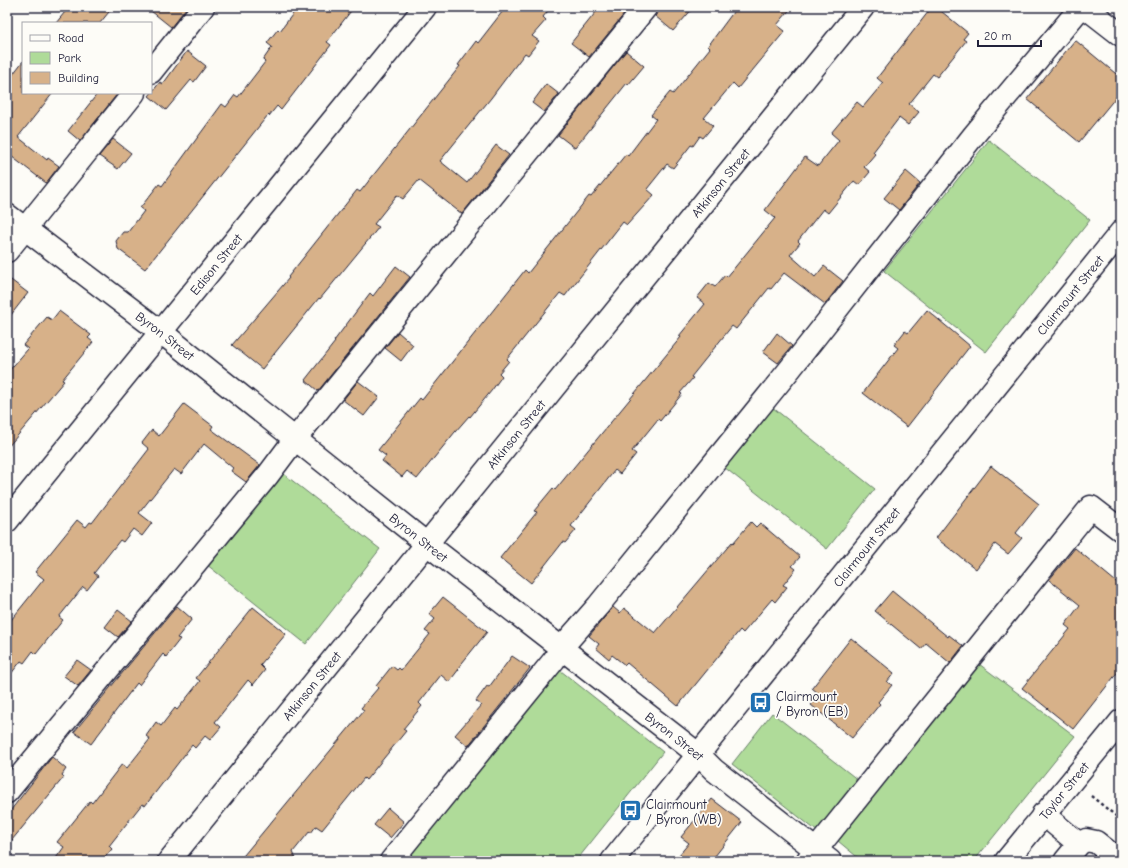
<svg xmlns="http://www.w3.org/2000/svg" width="1128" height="868" font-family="'Comic Neue',sans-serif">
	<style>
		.green { fill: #afdb99; stroke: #687e6a }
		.building { fill: #d7b189; stroke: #22223b }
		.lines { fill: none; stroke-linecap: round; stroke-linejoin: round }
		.minor-casing { stroke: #22223b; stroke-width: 25 }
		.major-casing { stroke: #22223b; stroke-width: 25 }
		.path { stroke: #22223b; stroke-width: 2.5; stroke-dasharray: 3 3; stroke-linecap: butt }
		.minor { stroke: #fdfcf7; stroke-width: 22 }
		.major { stroke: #fdfcf7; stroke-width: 22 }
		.labels { text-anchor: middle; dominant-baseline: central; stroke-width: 3.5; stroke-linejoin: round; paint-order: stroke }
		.street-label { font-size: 13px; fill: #22223b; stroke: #fdfcf7 }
		.poi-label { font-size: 13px; fill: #22223b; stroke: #fdfcf7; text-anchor: start }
	</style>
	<rect width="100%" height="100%" fill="#fdfcf7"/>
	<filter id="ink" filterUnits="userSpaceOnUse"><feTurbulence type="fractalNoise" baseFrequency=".025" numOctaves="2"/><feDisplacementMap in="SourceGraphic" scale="8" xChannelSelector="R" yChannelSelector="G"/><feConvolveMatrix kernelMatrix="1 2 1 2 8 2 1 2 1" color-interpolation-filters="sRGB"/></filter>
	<g filter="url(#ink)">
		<!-- green -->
		<path class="green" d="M989,140l101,80 -104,132 -102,-81z
			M772,407l103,82 -48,60 -103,-82z
			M280,471l100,78 -74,95 -100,-80z
			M979,664l96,72 -101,125h-112l-24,-20z
			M556,667l107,85 -87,109h-174z
			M772,713l86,67 -40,52 -86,-68z"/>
		<!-- building -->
		<path class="building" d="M69,7h44l-13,16h-44z
			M146,7h41l-16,20z
			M298,7h56l-27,35 4,3 -33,43 -17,22 -4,-4 -8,10 -1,-1 -123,154 -27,-20 -2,-8 7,-9h5l16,-21 -4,-3 19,-24 3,2 60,-82 4,3 9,-12 3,2 27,-35 -2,-2 9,-13 -5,-4 11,-14 2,2z
			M506,7h45l-8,10 3,3 -14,16 7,5 -11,14 -3,-2 -34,45 -51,63 27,22 29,-38 13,10 -47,59 -43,-34 -16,19 -6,-4 -23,29 5,3 -59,72 -1,-1 -57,71 -30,-24 57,-67 -1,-1 69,-87 3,2 100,-126 -2,-1 18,-24 2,2z
			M600,7h30l-41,50 -18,-14z
			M663,7h31l-21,24 -18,-15z
			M737,7h55l-15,18 8,6 -47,57 -5,-5 -29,35 9,8 -10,12 -3,-2 -7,10 -2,-1 -18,23 -6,-4 -20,25 7,6 -27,30 -4,-3 -58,74 -5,-3 -53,66 2,2 -10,12 3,3 -10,14 -22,27 -1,-1 -14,16 -38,47 -10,-8 -5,6 -20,-16 4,-5 -8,-6 42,-52 2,2 23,-29 80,-101 3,3 61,-77 2,1 35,-43 2,2 28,-37 -5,-4 19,-23 3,2 37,-46 -2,-2z
			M932,7h4l32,26 -5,6 3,2 -29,36 -4,-3 -24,30 10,8 -11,13 -9,-7 -26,34 2,2 -11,13 6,5 -11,13 -5,-4 -26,32 -5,-4 -25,32 2,2 -10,12 25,22 9,-11 19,15 -18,23 -41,-31 -13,16 -2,-1 -33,41 -4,-3 -41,51 2,1 -13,15 2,1 -22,27 -2,-2 -26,32 4,3 -16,20 -5,-4 -44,56 5,4 -11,13 -2,-1 -32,41 -31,-25 37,-46 -3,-1 19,-23 2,2 126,-153 -2,-1 26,-32 -8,-6 12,-15 6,4 10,-12 2,2 48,-59 -10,-8 40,-53 13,9 21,-26 -8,-7 26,-31 6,5 20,-24 -6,-5z
			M1075,40l46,38v13l-42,51 -52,-43z
			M187,51l19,15 -12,16 -3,-2 -25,30 -17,-14 11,-14 3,2z
			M626,51l18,15 -16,19 -1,-2 -52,65 -17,-13z
			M23,61v32h30l-35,44 29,23 1,-2 11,8 -13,17 -39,-30v-71z
			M546,84l13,10 -15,18 -12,-9z
			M98,93h20l-38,48 -12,-10z
			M113,139l18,14 -13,16 -19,-13z
			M906,171l14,12 -21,27 -15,-12z
			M396,266l14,11 -92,114 -13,-11 30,-38 -1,-1 36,-48 3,3z
			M7,277l21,16 -21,27z
			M927,310l43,36 -63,81 -44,-34 35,-45 -4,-3 11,-14 3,2z
			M59,311l32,24 -3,3 5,4 -31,38 2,1 -57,67v-75l21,-24 -5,-4 24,-28 5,3z
			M398,332l15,13 -12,16 -16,-13z
			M777,333l15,13 -14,17 -15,-11z
			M358,381l21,16 -15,19 -21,-16z
			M184,404l29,22 -2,3 49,36 -14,17 -15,-11 2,-3 -29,-24 -23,30 -7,-5 -35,44 13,10 -10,13 -9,-7 -10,13 -3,-2 -26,33 4,3 -11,14 -4,-3 -24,30 4,3 -27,34 -3,-3 -9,12 -3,-2 -14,18v-54l37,-46 -9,-7 42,-52 9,7 4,-5 2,1 57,-74 -7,-6 10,-13 7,6z
			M991,466l48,38 -23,29 6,5 -14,16 -13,-10 -19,25 -40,-31z
			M751,522l5,5 4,-4 40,34 -8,9 4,3 -13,16 4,2 -12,15 -3,-3 -29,34 -3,-3 -62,76 -51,-43 -2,2 -13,-10 -3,4 -13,-11 3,-4 -10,-8 24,-29 7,6 4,-5 31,25 77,-91 1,1z
			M1075,548l46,38v82l-48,61 -51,-41 48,-59 -5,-4 15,-20 -31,-25z
			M892,591l56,46 1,-2 14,11 -13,17 -24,-20 -5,6 -46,-38z
			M443,597l44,35 -29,36 1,1 -10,13 -8,-7 -22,28 3,3 -19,23 3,2 -40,49 -2,-2 -42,52 -6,-4 -5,7 -1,-2 -17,21 4,9h-58l125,-151 -3,-2 17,-20 -2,-2 16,-20 5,4 2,-2 2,2 29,-36 -5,-3 10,-12 -6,-5z
			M177,606l15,13 -15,19 3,1 -14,18 -3,-3 -24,31 -2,-2 -46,61 -17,-12z
			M253,607l33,27 -26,31 5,5 -12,15 -5,-5 -33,42 6,5 -11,13 -5,-4 -10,12 -3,-3 -47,61 -3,-2 -33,42 3,3 -10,12h-48l10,-14 -7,-5 33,-41 2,2 30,-39 5,4 23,-29 -4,-3 10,-14 5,4 14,-18 2,2 23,-29 -4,-3z
			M118,610l14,11 -14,16 -13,-10z
			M851,638l43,35 -7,9 5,3 -14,17 2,2 -28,34 -41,-33 8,-11 -7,-6z
			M512,656l18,12 -62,78 -13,-11 26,-30 -5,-4 11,-15 2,1z
			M77,660l14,10 -13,16 -14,-10z
			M52,757l14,12 -4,6 2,2 -57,69v-31z
			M712,799l30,23 -31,39h-37l15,-18 -8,-6z
			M388,808l16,14 -14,16 -16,-13z"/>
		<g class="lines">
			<defs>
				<g id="minor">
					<path d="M151,72l52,-65"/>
					<path id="s1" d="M7,215l154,117 266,212 249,193 23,18 15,15 116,91"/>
					<path d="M7,251l127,-158"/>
					<path id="s2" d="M7,521l418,-514"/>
					<path d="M7,792l261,-317 27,-36 351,-432"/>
					<path d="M1043,814l36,30"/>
					<path id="s3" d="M169,861l694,-854"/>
					<path d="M391,861l163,-201 8,-13 36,-41 192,-237 184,-234 107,-128"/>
					<path id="s4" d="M612,861l509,-629"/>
					<path d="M807,861l284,-354 30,23"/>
					<path id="s5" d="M1006,861l115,-140"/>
					<path d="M1065,861l14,-17 7,-4 10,2 24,19"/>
				</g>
				<path id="major" d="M1085,7l36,28"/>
			</defs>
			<!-- minor casing -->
			<use href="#minor" class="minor-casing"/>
			<!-- major casing -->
			<use href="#major" class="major-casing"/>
			<!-- path -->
			<path class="path" d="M1091,796l30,24"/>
			<!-- minor -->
			<use href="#minor" class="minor"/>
			<!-- major -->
			<use href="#major" class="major"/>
		</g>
	</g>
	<!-- icons -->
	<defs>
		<symbol id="bus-square" viewBox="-11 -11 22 22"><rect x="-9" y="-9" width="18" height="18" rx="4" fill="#1f6fb2" stroke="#fdfcf7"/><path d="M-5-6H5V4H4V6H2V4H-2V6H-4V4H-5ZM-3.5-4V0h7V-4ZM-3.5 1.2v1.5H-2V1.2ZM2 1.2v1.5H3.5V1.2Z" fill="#fff"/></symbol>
	</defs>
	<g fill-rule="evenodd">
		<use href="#bus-square" x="748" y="690" width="25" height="25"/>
		<use href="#bus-square" x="618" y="798" width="25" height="25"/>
	</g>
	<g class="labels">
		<!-- street labels -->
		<g class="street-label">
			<text stroke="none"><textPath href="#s3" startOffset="874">Atkinson Street</textPath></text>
			<text stroke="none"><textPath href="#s2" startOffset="331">Edison Street</textPath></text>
			<text stroke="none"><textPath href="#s4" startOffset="728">Clairmount Street</textPath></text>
			<text stroke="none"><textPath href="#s1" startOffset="199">Byron Street</textPath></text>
			<text stroke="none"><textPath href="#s3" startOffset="550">Atkinson Street</textPath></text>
			<text stroke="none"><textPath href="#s1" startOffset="523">Byron Street</textPath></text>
			<text stroke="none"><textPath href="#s4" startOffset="404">Clairmount Street</textPath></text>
			<text stroke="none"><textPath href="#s3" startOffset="226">Atkinson Street</textPath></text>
			<text stroke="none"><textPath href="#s1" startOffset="847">Byron Street</textPath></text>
			<text stroke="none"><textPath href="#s5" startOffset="91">Taylor Street</textPath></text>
		</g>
		<!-- poi labels -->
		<g class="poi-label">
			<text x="776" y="696">Clairmount<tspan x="776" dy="15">/ Byron (EB)</tspan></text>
			<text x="646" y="804">Clairmount<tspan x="646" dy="15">/ Byron (WB)</tspan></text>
		</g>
	</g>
	<!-- margin -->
	<rect width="1128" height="868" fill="none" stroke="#fdfcf7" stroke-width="24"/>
	<rect x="12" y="12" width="1104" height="844" fill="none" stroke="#22223b" stroke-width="1.5" filter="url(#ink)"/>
	<!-- legend -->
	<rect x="22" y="22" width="130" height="72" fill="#fdfcf7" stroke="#a5a5ac"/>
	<rect x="30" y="35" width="20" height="6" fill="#fdfcf7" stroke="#a5a5ac"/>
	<text x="58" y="42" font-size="12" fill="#22223b">Road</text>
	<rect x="30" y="52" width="20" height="12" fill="#afdb99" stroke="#a5a5ac"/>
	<text x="58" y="62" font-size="12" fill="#22223b">Park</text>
	<rect x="30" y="72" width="20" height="12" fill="#d7b189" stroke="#a5a5ac"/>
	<text x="58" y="82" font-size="12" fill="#22223b">Building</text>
	<!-- scale -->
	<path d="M978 40v6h63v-6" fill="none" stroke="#22223b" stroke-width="2"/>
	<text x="984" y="40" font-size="12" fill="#22223b" stroke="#fdfcf7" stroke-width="3" paint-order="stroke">20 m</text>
</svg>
